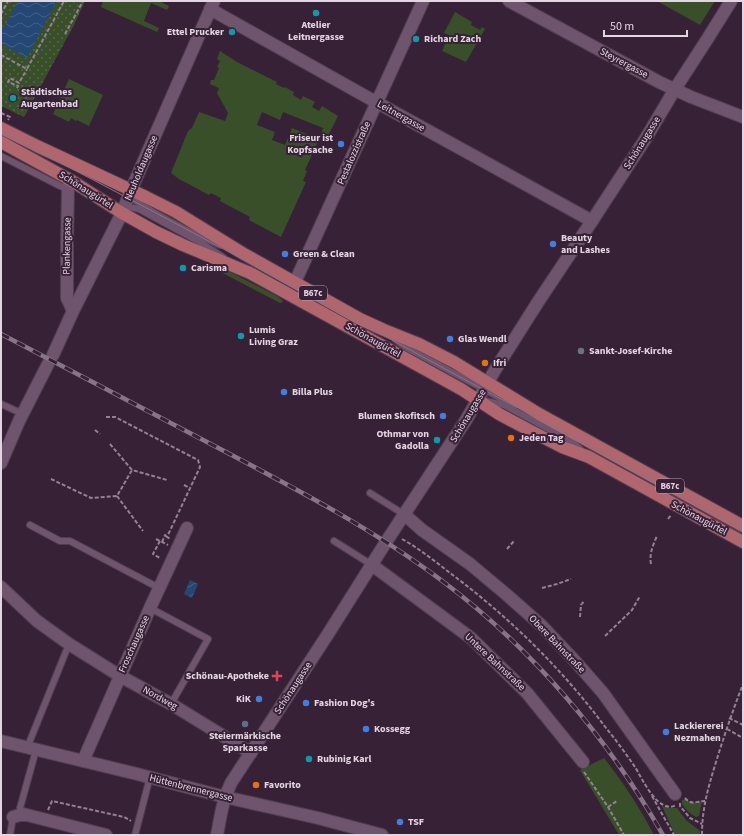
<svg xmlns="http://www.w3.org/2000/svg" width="744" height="836" font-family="'Source Sans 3',sans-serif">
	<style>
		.green { fill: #394f29 }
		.park { fill: url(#park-dots) }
		.water { fill: url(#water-waves) }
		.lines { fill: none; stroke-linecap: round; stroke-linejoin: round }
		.service-casing { stroke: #513e50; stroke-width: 8 }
		.minor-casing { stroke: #513e50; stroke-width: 14 }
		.tertiary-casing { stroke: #513e50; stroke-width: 14 }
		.secondary-casing { stroke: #513e50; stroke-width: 14 }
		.primary-casing { stroke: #513e50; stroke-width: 14 }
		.path { stroke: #948193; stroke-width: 2; stroke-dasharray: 4 2; stroke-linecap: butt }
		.service { stroke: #6e546c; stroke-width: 6 }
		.minor { stroke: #6e546c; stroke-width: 12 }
		.tertiary { stroke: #6e546c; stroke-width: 12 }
		.secondary { stroke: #6e546c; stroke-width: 12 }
		.primary { stroke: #b1666e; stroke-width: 12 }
		.tram { stroke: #877486; stroke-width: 1 }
		.rail-casing { stroke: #877486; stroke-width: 4.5 }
		.rail { stroke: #372136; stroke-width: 3; stroke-dasharray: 9; stroke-linecap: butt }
		.culture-dot { fill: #0f9aa8; stroke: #372136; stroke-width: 1.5 }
		.shop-dot { fill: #3f7fe0; stroke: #372136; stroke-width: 1.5 }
		.worship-dot { fill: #6b7280; stroke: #372136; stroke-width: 1.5 }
		.food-dot { fill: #e8710a; stroke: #372136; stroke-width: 1.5 }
		.health-dot { fill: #e0444e; stroke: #372136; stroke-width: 1.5 }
		.service-dot { fill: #5c6f8a; stroke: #372136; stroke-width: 1.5 }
		.labels { text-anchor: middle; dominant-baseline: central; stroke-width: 4; stroke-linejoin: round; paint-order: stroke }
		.shield { fill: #372136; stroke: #b09faf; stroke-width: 1 }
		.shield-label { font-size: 9px; font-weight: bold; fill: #e4d5e3 }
		.poi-label { font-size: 10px; font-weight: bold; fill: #e4d5e3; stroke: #372136; text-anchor: start }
		.street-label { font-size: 10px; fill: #e4d5e3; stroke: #372136 }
	</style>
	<defs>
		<pattern id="park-dots" width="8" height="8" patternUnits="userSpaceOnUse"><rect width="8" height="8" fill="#394f29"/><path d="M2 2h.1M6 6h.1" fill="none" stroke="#566748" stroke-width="1.8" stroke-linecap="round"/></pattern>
		<pattern id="water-waves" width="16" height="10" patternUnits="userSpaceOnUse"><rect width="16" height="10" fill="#254773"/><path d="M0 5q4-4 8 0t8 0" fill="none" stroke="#446187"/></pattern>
	</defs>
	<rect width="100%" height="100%" fill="#372136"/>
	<!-- green -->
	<path class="green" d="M103,1h56l10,5 -2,4 -16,-7 -7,18 15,7 -2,4 -56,-25z
		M657,1h58l-15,24z
		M455,12l17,10 -1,3 9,5 2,-3 3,2 -19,33 -24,-11 7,-16 -5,-2z
		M220,51l17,11 40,20 -1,2 8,4 1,-1 9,5 -1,3 8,5 2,-4 12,6 -3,5 7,4 3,-5 16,10 -11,22 -6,-3 2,-7 -40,-16 -3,8 -18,-8 -5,13 18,7 -3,8 13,5 7,-17 27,11 -14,31 2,1 -4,10 3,1 -25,55 -32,-17 1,-3 -30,-16 1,-3 -10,-5 -2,2 -30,-16 -8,-6 17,-42 4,-3 7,-16 26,9 3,-8 -11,-20 2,-5 -9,-4 1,-4h3l5,-12 -2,-1 3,-6 -3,-2z
		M69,79l34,16 -14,31 -12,-6 -1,1 -5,-3 -2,4 -16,-8z
		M216,265l61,31 5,4 1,2 -3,1 -65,-34v-3z
		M604,758c19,24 36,50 50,77h-35l-39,-65z
		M686,799c5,6 9,3 16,2l-3,15 -3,1c-6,-3 -10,-7 -14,-13v-4z
		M662,806l8,2h7l9,12 14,11v4h-25z"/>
	<!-- park -->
	<path class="park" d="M1,1h84l-11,24 -50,92 -23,-11z"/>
	<!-- water -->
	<path class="water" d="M18,1h39l-30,57 -26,-14v-11z
		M190,580l8,4 -6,14 -8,-4z"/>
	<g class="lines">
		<defs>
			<path id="service" d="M1,156l61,31h6
				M128,195c27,20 60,37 92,50
				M124,206l15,3 59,32 25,16
				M395,339l12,9 99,53 9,4
				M486,401l18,4 69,37 10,10
				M1,404l22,10
				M370,493l35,22
				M30,525l30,16h10l89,47
				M334,541l38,24
				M150,608l58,31 -37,65
				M27,748l42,-104
				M20,808l16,-58
				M10,835l3,-18
				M135,835l15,-58"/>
			<path id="minor" d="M509,1l150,81 32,15 52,20
				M210,9l155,87 227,125
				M72,181l-4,6 -1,57v54l6,13
				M131,190l83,-189
				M295,282l128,-281
				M405,515l17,15 48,34 37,31 35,31 33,35 28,32 72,101
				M372,565l99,73 56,55 56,69
				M1,587l36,34 32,23 51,32 51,28 80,49
				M1,741l136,33 88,23 93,21 64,17
				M83,761l67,-153 37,-80
				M13,817l10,-3 83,21"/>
			<path id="tertiary" d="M53,355l20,-44 49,-98 9,-23
				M1,463l18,-42 29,-57"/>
			<path id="secondary" d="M217,835c4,-20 5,-33 14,-52l97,-149 58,-92 80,-122 29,-50 43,-68 54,-81 54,-83 29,-49 33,-51 23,-37"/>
			<path id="primary" d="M1,128l36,18 109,51 30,15 68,42 116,65 24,11 35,14 35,18 85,52 204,112
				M1,142l71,39 50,32 34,19 27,13 67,28 211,116 38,25 30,16 33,17 27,10 154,85"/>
		</defs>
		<!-- service casing -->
		<use href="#service" class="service-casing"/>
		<!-- minor casing -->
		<use href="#minor" class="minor-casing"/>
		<!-- tertiary casing -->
		<use href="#tertiary" class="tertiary-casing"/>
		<!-- secondary casing -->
		<use href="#secondary" class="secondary-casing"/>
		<!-- primary casing -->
		<use href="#primary" class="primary-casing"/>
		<!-- path -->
		<path class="path" d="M1,14l7,-13
			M65,34l18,-33
			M1,55l26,14 37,-68
			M17,88l1,-2 -10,-4 2,-4 9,5 8,-14
			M1,113l9,4 -2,3
			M106,417h9l83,43 2,7 -33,70 4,2
			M95,430l5,4
			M110,444l22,26 35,10
			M51,479l40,19 26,-2 15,-26
			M184,485l6,3
			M117,496l26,35
			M668,519l3,-4
			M156,539l12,6
			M402,539c18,10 35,24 52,37 57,43 109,94 152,152 10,12 20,26 29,39 7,11 23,48 41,38
			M160,541l-7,13 7,4
			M162,542l3,-7 2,2
			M507,549l7,-8
			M651,564c-2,-10 2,-19 6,-28
			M542,588l15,-4 14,-5
			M580,617l1,-12 3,-4
			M605,636l27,-26 8,-14
			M729,718l14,7
			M727,729l16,9
			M584,772l24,35 16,28
			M652,796l22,39
			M685,798c7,8 11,3 20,3
			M680,803v3l10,12 12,6
			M608,807l9,-6
			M48,810l4,-9 72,16 7,4
			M702,835c0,-27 6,-47 14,-73 8,-26 17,-52 27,-78"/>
		<!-- service -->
		<use href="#service" class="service"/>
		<!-- minor -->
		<use href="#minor" class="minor"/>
		<!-- tertiary -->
		<use href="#tertiary" class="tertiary"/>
		<!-- secondary -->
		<use href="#secondary" class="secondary"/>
		<!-- primary -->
		<use href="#primary" class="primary"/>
		<!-- tram -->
		<path class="tram" d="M1,132c154,79 306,162 459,245 44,24 90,47 134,71 50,27 99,54 149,81"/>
		<defs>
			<path id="rail" d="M1,334c75,39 150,79 225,118 74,39 148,78 215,128 91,68 166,157 222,255"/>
		</defs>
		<!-- rail casing -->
		<use href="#rail" class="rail-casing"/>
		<!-- rail -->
		<use href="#rail" class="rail"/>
	</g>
	<!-- markers -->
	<g class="culture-dot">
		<circle cx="316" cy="13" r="4"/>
		<circle cx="232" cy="32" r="4"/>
		<circle cx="416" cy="39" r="4"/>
		<circle cx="13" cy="98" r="4"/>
		<circle cx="183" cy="268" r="4"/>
		<circle cx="241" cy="336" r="4"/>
		<circle cx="437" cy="440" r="4"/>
		<circle cx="309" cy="759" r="4"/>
	</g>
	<g class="shop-dot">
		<circle cx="341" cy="144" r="4"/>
		<circle cx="553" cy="244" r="4"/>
		<circle cx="285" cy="254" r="4"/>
		<circle cx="450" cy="339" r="4"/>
		<circle cx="284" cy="392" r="4"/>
		<circle cx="443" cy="416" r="4"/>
		<circle cx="259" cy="699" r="4"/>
		<circle cx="306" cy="703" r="4"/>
		<circle cx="366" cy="729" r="4"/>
		<circle cx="666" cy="732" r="4"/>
		<circle cx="400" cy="822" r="4"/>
	</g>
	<circle class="worship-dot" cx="581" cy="351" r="4"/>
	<g class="food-dot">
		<circle cx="485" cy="363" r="4"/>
		<circle cx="511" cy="438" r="4"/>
		<circle cx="256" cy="785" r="4"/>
	</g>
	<path class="health-dot" d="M275 670h4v4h4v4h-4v4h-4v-4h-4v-4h4z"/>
	<circle class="service-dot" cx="245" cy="724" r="4"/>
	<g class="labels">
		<!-- shield labels -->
		<g class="shield">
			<rect x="299" y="286" width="28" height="14" rx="3"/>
			<rect x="656" y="479" width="28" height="14" rx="3"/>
		</g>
		<g class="shield-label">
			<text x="313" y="293">B67c</text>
			<text x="670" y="486">B67c</text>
		</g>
		<!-- poi labels -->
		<g class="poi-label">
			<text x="316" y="25" text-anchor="middle">Atelier<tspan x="316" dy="12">Leitnergasse</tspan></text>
			<text x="224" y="32" text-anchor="end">Ettel Prucker</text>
			<text x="424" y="39">Richard Zach</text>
			<text x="21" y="92">Städtisches<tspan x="21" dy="12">Augartenbad</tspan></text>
			<text x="333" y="138" text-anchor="end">Friseur ist<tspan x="333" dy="12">Kopfsache</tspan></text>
			<text x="561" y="238">Beauty<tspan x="561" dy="12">and Lashes</tspan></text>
			<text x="293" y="254">Green &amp; Clean</text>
			<text x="191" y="268">Carisma</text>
			<text x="249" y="330">Lumis<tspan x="249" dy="12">Living Graz</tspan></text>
			<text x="458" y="339">Glas Wendl</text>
			<text x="589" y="351">Sankt-Josef-Kirche</text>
			<text x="493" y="363">Ifri</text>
			<text x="292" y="392">Billa Plus</text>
			<text x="435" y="416" text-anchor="end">Blumen Skofitsch</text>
			<text x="429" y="434" text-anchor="end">Othmar von<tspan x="429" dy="12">Gadolla</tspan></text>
			<text x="519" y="438">Jeden Tag</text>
			<text x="269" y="676" text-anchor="end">Schönau-Apotheke</text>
			<text x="251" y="699" text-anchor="end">KiK</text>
			<text x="314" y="703">Fashion Dog's</text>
			<text x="674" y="726">Lackiererei<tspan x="674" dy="12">Nezmahen</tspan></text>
			<text x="374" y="729">Kossegg</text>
			<text x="245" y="736" text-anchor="middle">Steiermärkische<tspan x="245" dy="12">Sparkasse</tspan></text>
			<text x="317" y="759">Rubinig Karl</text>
			<text x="264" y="785">Favorito</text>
			<text x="408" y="822">TSF</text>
		</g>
		<!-- street labels -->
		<g class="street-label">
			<text transform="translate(624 63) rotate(28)">Steyrergasse</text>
			<text transform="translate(401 116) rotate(29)">Leitnergasse</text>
			<text transform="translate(642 143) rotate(-58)">Schönaugasse</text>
			<text transform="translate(354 153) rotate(-66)">Pestalozzistraße</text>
			<text transform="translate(141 168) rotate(-67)">Neuholdaugasse</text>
			<text transform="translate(86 190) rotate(32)">Schönaugürtel</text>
			<text transform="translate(67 246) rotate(-89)">Plankengasse</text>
			<text transform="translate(373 340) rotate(29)">Schönaugürtel</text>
			<text transform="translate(468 416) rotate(-59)">Schönaugasse</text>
			<text transform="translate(699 518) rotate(28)">Schönaugürtel</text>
			<text transform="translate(134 644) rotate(-66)">Froschaugasse</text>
			<text transform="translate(557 644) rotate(46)">Obere Bahnstraße</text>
			<text transform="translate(495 662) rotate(43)">Untere Bahnstraße</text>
			<text transform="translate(293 688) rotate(-57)">Schönaugasse</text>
			<text transform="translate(160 698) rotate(29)">Nordweg</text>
			<text transform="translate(191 788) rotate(14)">Hüttenbrennergasse</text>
		</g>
	</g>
	<!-- border -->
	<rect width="744" height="836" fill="none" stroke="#e4d5e3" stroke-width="4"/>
	<!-- scale -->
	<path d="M604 30v6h83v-6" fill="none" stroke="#e4d5e3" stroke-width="2"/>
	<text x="610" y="30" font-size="12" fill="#e4d5e3" stroke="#372136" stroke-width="3" paint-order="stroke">50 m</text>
</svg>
